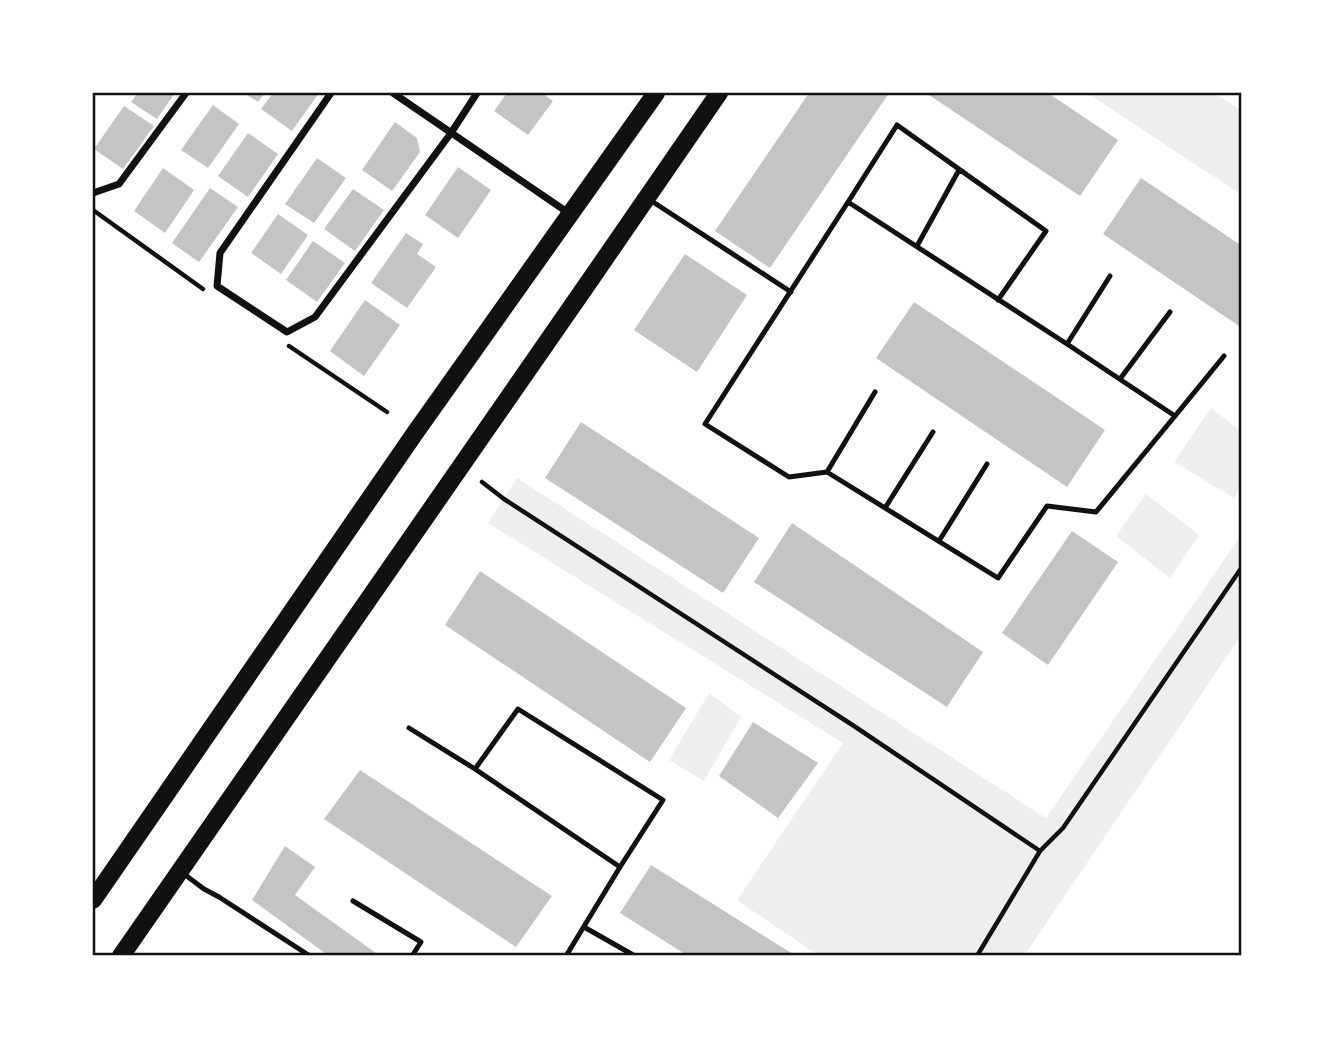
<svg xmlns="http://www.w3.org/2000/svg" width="1335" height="1049" font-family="Inter,sans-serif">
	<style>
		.green { fill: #eee }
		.building { fill: #c4c4c4 }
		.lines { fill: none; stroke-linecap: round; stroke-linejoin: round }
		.path { stroke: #111; stroke-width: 4.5 }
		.service { stroke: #111; stroke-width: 5 }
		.minor { stroke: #111; stroke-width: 7 }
		.primary { stroke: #111; stroke-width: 18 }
		.neatline { fill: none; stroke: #111; stroke-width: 2.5 }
	</style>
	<rect width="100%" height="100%" fill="#fff"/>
	<!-- green -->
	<path class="green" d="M1087,93h127l28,18v84z
		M1211,408l31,24v54l-8,12 -60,-36z
		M517,478l529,340 196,-284v100l-218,322h-205l-82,-56 106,-157 -355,-220z
		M1146,494l53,41 -29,43 -54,-42z
		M709,693l32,24 -37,64 -35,-21z"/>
	<!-- building -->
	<path class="building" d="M138,93h37l-18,26 -26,-17z
		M244,93h21l-7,9z
		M273,93h46l-27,38 -31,-22z
		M507,93h35l11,8 -25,34 -34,-24z
		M809,93h80l-119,175 -55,-37z
		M926,93h122l70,47 -38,56z
		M213,105l26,19 -31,44 -27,-18z
		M124,106l30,20 -31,43 -29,-20z
		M395,122l22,16 3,14 -28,39 -30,-21z
		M248,133l30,21 -30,43 -30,-21z
		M317,158l29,20 -32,45 -29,-19z
		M458,167l33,23 -33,48 -33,-23z
		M163,168l31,22 -29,43 -31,-22z
		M1141,178l101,68v82l-139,-94z
		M210,188l28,19 -39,55 -27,-19z
		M353,189l31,21 -29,41 -31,-22z
		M278,214l30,21 -27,39 -30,-21z
		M406,233l17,11 -6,10 19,13 -29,41 -36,-25z
		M313,241l32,22 -28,39 -31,-22z
		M685,254l62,41 -50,77 -63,-42z
		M365,300l35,25 -36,51 -34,-25z
		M914,302l191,128 -38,57 -191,-129z
		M581,422l178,116 -36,55 -178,-115z
		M792,523l191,129 -36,55 -193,-125z
		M1072,531l46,31 -70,103 -46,-32z
		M480,571l206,137 -36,54 -205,-137z
		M753,722l65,41 -40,55 -59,-42z
		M360,770l192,126 -36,51 -192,-128z
		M285,846l30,21 -20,28 85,61h-51l-77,-56z
		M651,865l145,91h-108l-68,-43z"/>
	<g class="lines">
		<!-- path -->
		<path class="path" d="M93,210l110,79
			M289,346l98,66
			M482,482l22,17 350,227 186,125
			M977,956l63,-105 23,-23 179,-261"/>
		<!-- service -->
		<path class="service" d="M650,200l141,92
			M848,202l219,142 108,72 -79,96 -49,-6 -49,72 -171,-106 -38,5 -84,-53z
			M848,202l49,-77 149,106 -48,69
			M917,246l42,-76
			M1067,344l43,-68
			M1120,379l50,-67
			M1175,416l49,-60
			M827,472l48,-80
			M885,508l48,-76
			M939,541l48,-77
			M409,728l66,41 145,98
			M475,769l43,-60 145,91 -43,67 -54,89
			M184,874l20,15 15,8 91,59
			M353,901l68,41 -9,14
			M584,927l51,29"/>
		<!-- minor -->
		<path class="minor" d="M331,93l-111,160 -3,33 70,46 28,-15 136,-184 26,-40
			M393,93l177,121
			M93,193l26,-9 67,-91"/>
		<!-- primary -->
		<path class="primary" d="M93,900l322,-467 241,-340
			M121,956l465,-670 133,-193"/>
	</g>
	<!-- border -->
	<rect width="1335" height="1049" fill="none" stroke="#ffffff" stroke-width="189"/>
	<rect x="94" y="94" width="1146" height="860" class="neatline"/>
</svg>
